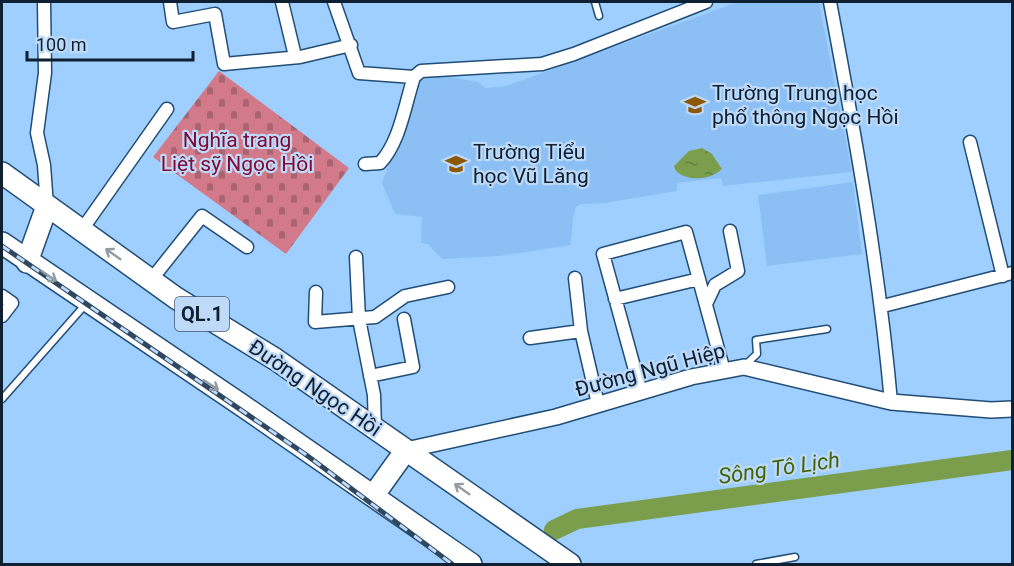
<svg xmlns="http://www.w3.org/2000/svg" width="1014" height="566" font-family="Roboto,sans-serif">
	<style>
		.built { fill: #8cc0f4 }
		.cemetery { fill: url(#cemetery-stones) }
		.water { fill: url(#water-ripples) }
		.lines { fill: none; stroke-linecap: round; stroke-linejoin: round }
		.river { stroke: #7a9e4c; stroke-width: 20 }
		.service-casing { stroke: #214d76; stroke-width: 9 }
		.minor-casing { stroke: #214d76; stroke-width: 15 }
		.tertiary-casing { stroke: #214d76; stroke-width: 18 }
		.trunk-casing { stroke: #214d76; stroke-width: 24 }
		.service { stroke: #fff; stroke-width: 6 }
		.minor { stroke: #fff; stroke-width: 12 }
		.tertiary { stroke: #fff; stroke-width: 15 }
		.trunk { stroke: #fff; stroke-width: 21 }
		.rail-casing { stroke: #2f4760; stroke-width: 5 }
		.rail { stroke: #bedaf8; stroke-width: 3; stroke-dasharray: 9; stroke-linecap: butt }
		.oneway { stroke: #939ba3 }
		.labels { text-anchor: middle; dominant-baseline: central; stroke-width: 4.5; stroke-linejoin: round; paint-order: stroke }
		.shield { fill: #bedaf8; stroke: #43586d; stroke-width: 1.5 }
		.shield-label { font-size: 20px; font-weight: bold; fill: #0e2032 }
		.poi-label { font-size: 21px; fill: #0e2032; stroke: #bedaf8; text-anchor: start }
		.park-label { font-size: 21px; fill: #810b35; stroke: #bedaf8 }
		.street-label { font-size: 21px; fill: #0e2032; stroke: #bedaf8 }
		.water-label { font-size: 22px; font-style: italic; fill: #436405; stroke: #bedaf8 }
	</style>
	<defs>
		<pattern id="cemetery-stones" width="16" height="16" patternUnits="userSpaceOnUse" patternTransform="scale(1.5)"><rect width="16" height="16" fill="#d27a89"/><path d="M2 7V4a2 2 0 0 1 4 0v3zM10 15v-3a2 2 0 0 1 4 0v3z" fill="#a96471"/></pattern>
		<pattern id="water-ripples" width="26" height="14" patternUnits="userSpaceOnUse" patternTransform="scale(1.5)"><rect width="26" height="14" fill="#7a9e4c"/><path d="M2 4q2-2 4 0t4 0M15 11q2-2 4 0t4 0" fill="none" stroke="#628040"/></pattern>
	</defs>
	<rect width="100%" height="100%" fill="#9fcfff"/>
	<!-- built -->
	<path class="built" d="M738,2h81l33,170 -129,14 -2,-8 -44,5v8l-72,12 -24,1 -5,3 -3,11 -2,27 -72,11 -57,3 -14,-15 -7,-1 1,-26 -27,-3 -13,-31 37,-101 11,-9 48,9 8,6 20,-2z
		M853,182l9,72 -95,12 -9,-71z"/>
	<!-- cemetery -->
	<path class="cemetery" d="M219,71l130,97 -63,86 -133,-97z"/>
	<!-- water -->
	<path class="water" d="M702,148l10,6 10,15c-12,11 -34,13 -46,2l-2,-5 15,-15z"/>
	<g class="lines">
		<!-- river -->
		<path class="river" d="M554,530l23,-11 435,-59"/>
		<defs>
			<path id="service" d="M595,2l4,14
				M744,366l13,-12 -1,-14 71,-11
				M2,399l83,-94
				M756,564l39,-7"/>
			<path id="minor" d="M44,2l1,71 -8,60 7,32 3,41
				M170,2l3,20 42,-8 9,50 76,-7 51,-12
				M282,2l13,54
				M334,2l25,71 55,4
				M830,2c25,133 49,265 61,400
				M970,142l33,134
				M365,164l15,-1c20,-21 25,-59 34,-86l7,-6 121,-7 32,-10 132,-52
				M81,231l86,-122
				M356,257l3,62 15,76 1,34
				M575,278l6,53
				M151,280l51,-64 45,31
				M316,292l-1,30 60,-5 30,-21 43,-9
				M2,296l10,7 -10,13
				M615,299l84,-20
				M706,304l9,-19 23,-14 -8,-40
				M883,306l129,-33
				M530,338l51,-7 17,73
				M370,376l43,-9 -9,-48
				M641,392l-38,-138 83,-22 38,139"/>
			<path id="tertiary" d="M406,450l150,-33 135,-40 53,-10 147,35 100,8 21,-1"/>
			<path id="trunk" d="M2,173l174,125 99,61 295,205
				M2,243l241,163 228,158
				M27,262l20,-56
				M373,496l33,-46"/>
		</defs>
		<!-- service casing -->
		<use href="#service" class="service-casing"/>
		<!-- minor casing -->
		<use href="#minor" class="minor-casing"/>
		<!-- tertiary casing -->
		<use href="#tertiary" class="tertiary-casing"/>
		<!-- trunk casing -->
		<use href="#trunk" class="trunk-casing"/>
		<!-- service -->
		<use href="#service" class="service"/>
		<!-- minor -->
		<use href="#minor" class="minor"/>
		<!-- tertiary -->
		<use href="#tertiary" class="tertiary"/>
		<!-- trunk -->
		<use href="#trunk" class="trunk"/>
		<defs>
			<path id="rail" d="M2,246l303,208 147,110"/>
		</defs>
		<!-- rail casing -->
		<use href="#rail" class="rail-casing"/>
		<!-- rail -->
		<use href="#rail" class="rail"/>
	</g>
	<!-- one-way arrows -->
	<defs><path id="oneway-shaft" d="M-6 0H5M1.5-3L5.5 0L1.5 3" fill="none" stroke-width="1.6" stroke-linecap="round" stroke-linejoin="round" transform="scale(1.5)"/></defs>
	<g class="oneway">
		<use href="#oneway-shaft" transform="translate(113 254) rotate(-145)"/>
		<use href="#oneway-shaft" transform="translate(49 276) rotate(34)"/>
		<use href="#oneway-shaft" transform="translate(211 385) rotate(33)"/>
		<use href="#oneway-shaft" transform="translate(462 489) rotate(-145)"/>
	</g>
	<!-- icons -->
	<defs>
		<symbol id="school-bare" viewBox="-9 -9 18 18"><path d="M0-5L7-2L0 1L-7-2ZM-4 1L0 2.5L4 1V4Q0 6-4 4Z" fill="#8c5706" stroke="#bedaf8" stroke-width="2.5" paint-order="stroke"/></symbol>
	</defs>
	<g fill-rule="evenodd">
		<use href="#school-bare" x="680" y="90" width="30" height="30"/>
		<use href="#school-bare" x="441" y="149" width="30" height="30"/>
	</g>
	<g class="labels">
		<!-- shield labels -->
		<rect class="shield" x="175" y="297" width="54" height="34" rx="4.5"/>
		<g class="shield-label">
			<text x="202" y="314">QL.1</text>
		</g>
		<!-- poi labels -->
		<g class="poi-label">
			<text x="712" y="93">Trường Trung học<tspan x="712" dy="24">phổ thông Ngọc Hồi</tspan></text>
			<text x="473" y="152">Trường Tiểu<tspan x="473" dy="24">học Vũ Lăng</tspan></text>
		</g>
		<!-- park labels -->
		<g class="park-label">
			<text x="237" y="140">Nghĩa trang<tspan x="237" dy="24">Liệt sỹ Ngọc Hồi</tspan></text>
		</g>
		<!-- street labels -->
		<g class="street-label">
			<text transform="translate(650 370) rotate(-15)">Đường Ngũ Hiệp</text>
			<text transform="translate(315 388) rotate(34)">Đường Ngọc Hồi</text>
		</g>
		<!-- water labels -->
		<g class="water-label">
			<text transform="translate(779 468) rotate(-8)">Sông Tô Lịch</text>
		</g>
	</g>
	<!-- border -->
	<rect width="1014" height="566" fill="none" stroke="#0e2032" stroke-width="6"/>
	<!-- scale -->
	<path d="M27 51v9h166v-9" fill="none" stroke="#0e2032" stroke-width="3"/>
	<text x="36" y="51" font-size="18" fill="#0e2032" stroke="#bedaf8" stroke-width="4.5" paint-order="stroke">100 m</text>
</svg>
